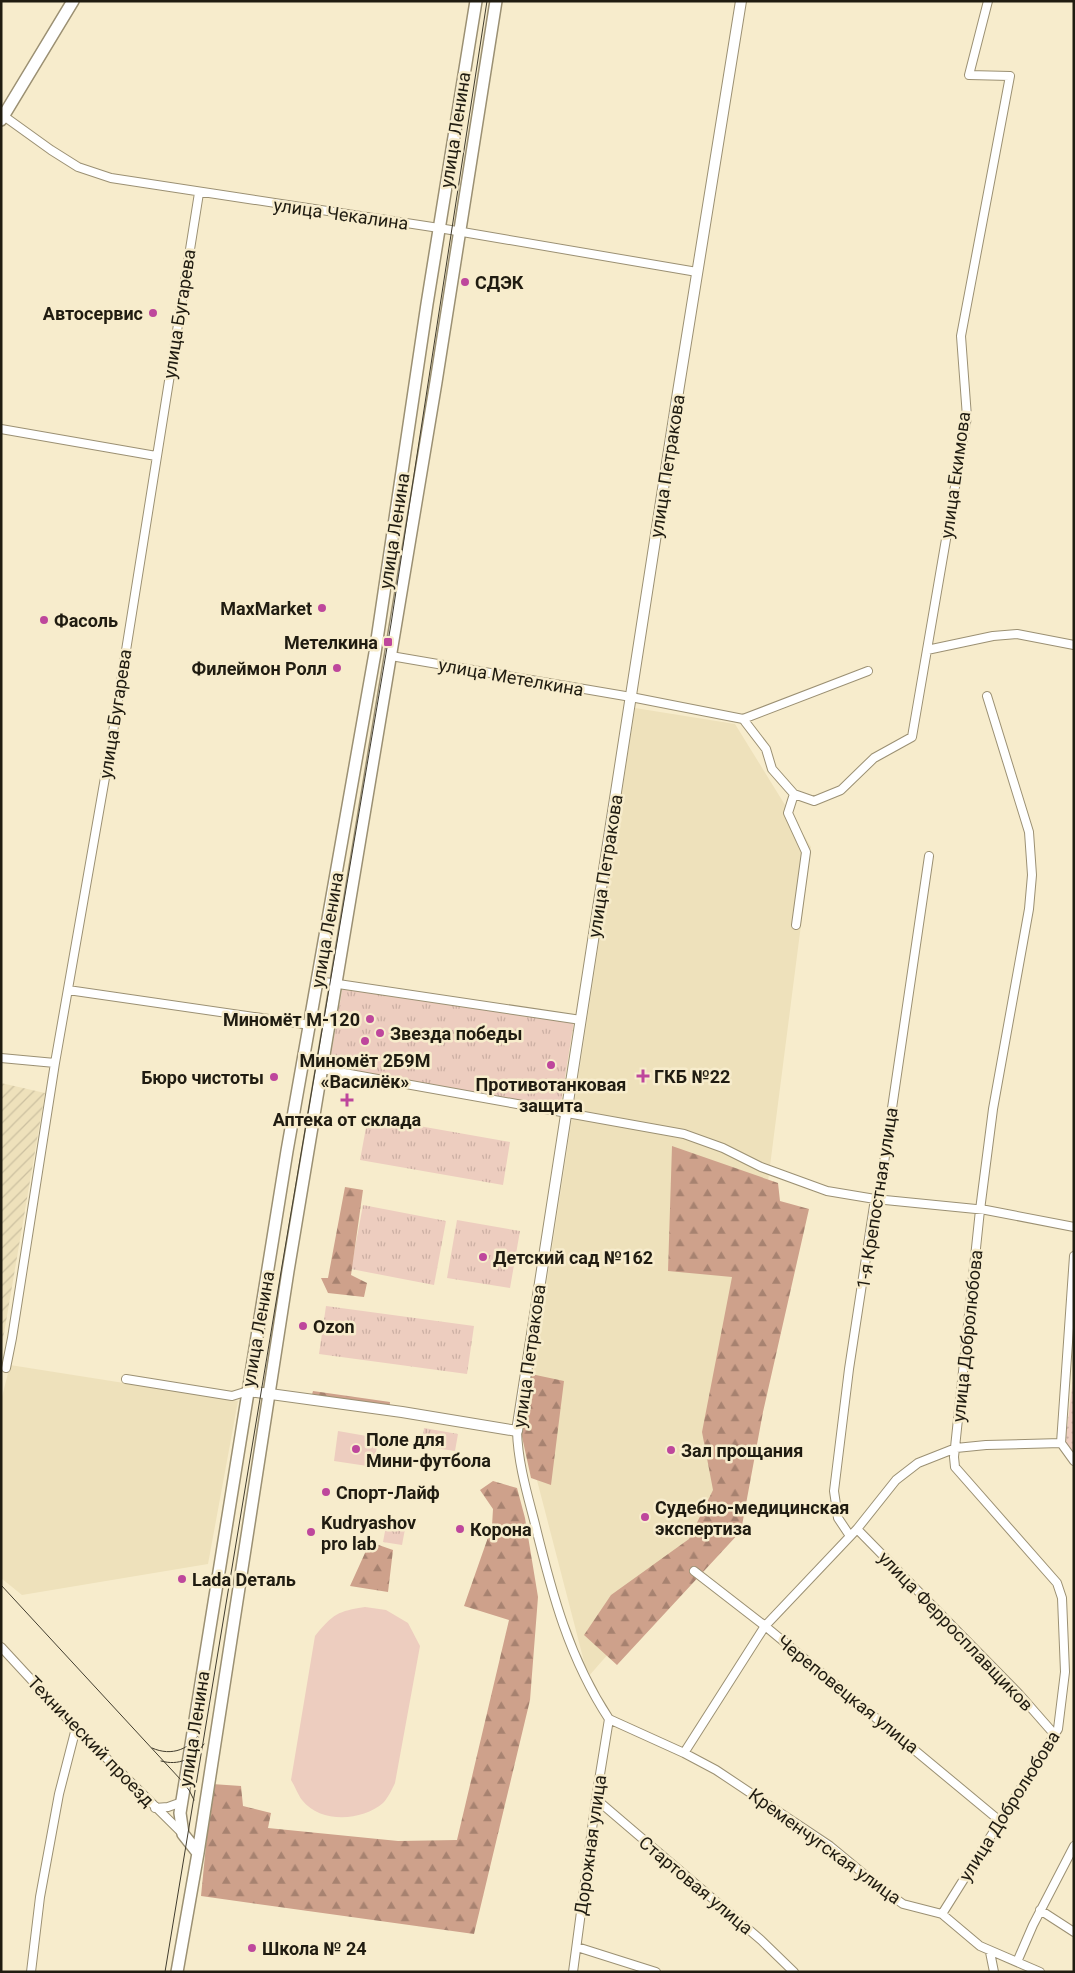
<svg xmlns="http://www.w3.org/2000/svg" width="1075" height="1973" font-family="Roboto,sans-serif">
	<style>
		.built { fill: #eee1bb }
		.industrial { fill: url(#industrial-furrows) }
		.grass { fill: url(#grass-tufts) }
		.forest { fill: url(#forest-firs) }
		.garden { fill: url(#garden-dots) }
		.pitch { fill: #edcdbf }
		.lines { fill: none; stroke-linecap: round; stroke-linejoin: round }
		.minor-casing { stroke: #9b9073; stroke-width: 10 }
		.tertiary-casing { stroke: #9b9073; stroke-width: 12 }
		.secondary-casing { stroke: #9b9073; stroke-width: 14 }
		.minor { stroke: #fff; stroke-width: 8 }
		.tertiary { stroke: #fff; stroke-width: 10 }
		.secondary { stroke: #fff; stroke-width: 11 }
		.tram { stroke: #413c2e; stroke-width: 1 }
		.poi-dot { fill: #be479c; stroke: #f7eccc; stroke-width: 2 }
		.labels { text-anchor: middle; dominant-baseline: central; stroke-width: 5; stroke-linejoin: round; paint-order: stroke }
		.street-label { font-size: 18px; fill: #201c11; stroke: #f7eccc }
		.poi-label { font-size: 18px; font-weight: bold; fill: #201c11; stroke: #f7eccc; text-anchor: start }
	</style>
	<defs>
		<pattern id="industrial-furrows" width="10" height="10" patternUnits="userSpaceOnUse" patternTransform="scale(1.25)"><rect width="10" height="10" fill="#eee1bb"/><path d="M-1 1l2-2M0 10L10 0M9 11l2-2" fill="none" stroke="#ccc0a0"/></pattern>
		<pattern id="grass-tufts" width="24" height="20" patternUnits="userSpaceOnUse" patternTransform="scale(1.25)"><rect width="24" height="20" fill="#edcdbf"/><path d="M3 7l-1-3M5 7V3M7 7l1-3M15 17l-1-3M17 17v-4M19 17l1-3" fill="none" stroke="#cbafa3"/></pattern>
		<pattern id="forest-firs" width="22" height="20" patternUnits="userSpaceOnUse" patternTransform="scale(1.25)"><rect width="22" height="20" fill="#cea18b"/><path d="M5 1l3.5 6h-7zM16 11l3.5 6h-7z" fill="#a78270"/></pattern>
		<pattern id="garden-dots" width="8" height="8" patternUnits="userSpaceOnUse" patternTransform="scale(1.25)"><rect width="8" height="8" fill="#edcdbf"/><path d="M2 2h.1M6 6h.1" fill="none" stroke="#cbafa3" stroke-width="1.8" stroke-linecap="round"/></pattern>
	</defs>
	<rect width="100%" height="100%" fill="#f7eccc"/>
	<!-- built -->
	<path class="built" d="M635,708l100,16 76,123 -45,350 -35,317 -143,163 -64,-247z
		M10,1365l228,36 -30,163 -186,31 -21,-17v-177z"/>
	<!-- industrial -->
	<path class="industrial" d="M1,1083l44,10 -44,258z"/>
	<!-- grass -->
	<path class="grass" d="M343,985l231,36 -14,88 -231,-42z
		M368,1117l142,25 -7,43 -143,-25z
		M363,1205l83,16 -12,64 -83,-16z
		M457,1220l63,11 -10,57 -63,-10z
		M326,1306l148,20 -7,48 -148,-20z
		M424,1428l34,6 -3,17 -33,-5z
		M386,1526l19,3 -3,16 -19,-3z"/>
	<!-- forest -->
	<path class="forest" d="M672,1146l106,37 2,18 29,8 -46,203 -22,119 -124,134 -33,-30 27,-40 78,-56 24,-49 -11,-58 30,-155 -64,-6z
		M345,1187l18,3 -12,85 16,8 -3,14 -36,-4 -7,-15h7z
		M531,1374l33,7 -13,104 -20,-7 -10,-46z
		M313,1391l77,11 -1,8 -78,-12z
		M493,1481l24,7 8,30 13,79 -8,103 -56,234 -273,-38 11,-112 29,2 2,20 28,7 -3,15 130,13 59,-1 52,-220 -45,-14 28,-80 1,-17 -13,-19z
		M370,1542l23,8 -5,42 -38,-6z"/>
	<!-- garden -->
	<path class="garden" d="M1074,1372v83l-9,-11z"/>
	<!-- pitch -->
	<path class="pitch" d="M338,1431l40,7 -4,29 -40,-6z
		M365,1607l21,3 22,13 12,23 -25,137c-3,6 -7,15 -12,20 -21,18 -62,21 -81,-3 -4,-5 -7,-14 -11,-20l24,-144c18,-22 23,-25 50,-29z"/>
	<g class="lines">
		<defs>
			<path id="minor" d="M1,114l50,36 27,17 33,11 328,50 258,44
				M1,429l155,27
				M927,650l66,-14 24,-2 57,11
				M391,656l240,41 112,22 23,30 6,20 22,25 20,7 27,-11 33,-32 38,-21 55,-320 -6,-81 49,-260 -41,-1 19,-74
				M743,719l125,-48
				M794,794l-6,19 18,39 -10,73
				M318,981l263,39
				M68,990l242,35
				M1,1058l54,5 58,-331 86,-539
				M322,1069l362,65 39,14 38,19 66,24 48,8 111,11 88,17
				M1074,1256l-13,187 13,18
				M6,1368l6,-30 43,-275
				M126,1379l106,17 16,-5
				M517,1431c1,32 10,62 18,93 17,70 34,134 74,195
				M857,1529l162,165 36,41
				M850,1536l-12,-18 -4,-27 15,-122 26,-170 5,-9 49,-334
				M694,1571l71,55 235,195
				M1,1647l75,81 107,106
				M609,1719l75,34 32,17 114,76 52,43 21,15 39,10 38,32 60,26
				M684,1753l81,-127 92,-97 39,-49 22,-17 38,-15 30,-3 75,-2
				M596,1799l165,141 33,32
				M155,1808l13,-1 14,-5
				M1040,1910l34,22
				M942,1914l116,-185 7,-57 -3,-74 -5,-15 -102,-116 -1,-10 26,-247 13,-101 36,-200 3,-34 -3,-43 -42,-136
				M577,1947l79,25
				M990,1952l4,20
				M1017,1962l16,-37 41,-79
				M31,1972l9,-75 19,-103 17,-66
				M573,1972l23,-173 13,-80"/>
			<path id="tertiary" d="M248,1391l154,21 115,19 161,-1039 63,-391"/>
			<path id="secondary" d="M1,120l72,-119
				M198,1853l-15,-19 -3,-21 107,-662 88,-498 52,-349 49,-303
				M177,1972l21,-119 90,-582 148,-889 60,-381"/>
		</defs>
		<!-- minor casing -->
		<use href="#minor" class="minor-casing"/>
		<!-- tertiary casing -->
		<use href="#tertiary" class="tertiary-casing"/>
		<!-- secondary casing -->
		<use href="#secondary" class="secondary-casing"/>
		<!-- minor -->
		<use href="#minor" class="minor"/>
		<!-- tertiary -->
		<use href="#tertiary" class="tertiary"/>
		<!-- secondary -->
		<use href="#secondary" class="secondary"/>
		<!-- tram -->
		<path class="tram" d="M1,1585l180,195 8,10 5,10
			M152,1748c20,9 39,1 49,-17
			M161,1761c18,5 32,-2 43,-17
			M165,1972l117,-706 109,-642 96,-623"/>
	</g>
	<!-- markers -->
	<g class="poi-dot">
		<circle cx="465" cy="282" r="5"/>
		<circle cx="153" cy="313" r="5"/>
		<circle cx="322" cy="608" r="5"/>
		<circle cx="44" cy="620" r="5"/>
		<rect x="383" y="637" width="10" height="10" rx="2.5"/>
		<circle cx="337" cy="668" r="5"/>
		<circle cx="370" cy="1019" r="5"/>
		<circle cx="380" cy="1033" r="5"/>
		<circle cx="365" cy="1041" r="5"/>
		<circle cx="551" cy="1065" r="5"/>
		<path d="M640.5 1068.5h5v5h5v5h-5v5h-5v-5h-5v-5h5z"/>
		<circle cx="274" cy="1077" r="5"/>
		<path d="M344.5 1092.5h5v5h5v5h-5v5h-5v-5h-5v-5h5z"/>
		<circle cx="483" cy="1257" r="5"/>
		<circle cx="303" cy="1326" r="5"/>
		<circle cx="356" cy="1449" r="5"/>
		<circle cx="671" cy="1450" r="5"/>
		<circle cx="326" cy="1492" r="5"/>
		<circle cx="645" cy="1517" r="5"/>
		<circle cx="460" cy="1529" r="5"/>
		<circle cx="311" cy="1532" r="5"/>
		<circle cx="182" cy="1579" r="5"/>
		<circle cx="252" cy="1948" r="5"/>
	</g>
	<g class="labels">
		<!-- street labels -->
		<g class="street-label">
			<text transform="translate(455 130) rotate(-81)">улица Ленина</text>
			<text transform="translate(341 214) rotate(8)">улица Чекалина</text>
			<text transform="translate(179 314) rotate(-81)">улица Бугарева</text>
			<text transform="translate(667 466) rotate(-81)">улица Петракова</text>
			<text transform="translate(955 475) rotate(-82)">улица Екимова</text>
			<text transform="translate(394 531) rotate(-81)">улица Ленина</text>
			<text transform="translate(511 677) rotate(10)">улица Метелкина</text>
			<text transform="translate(115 714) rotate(-81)">улица Бугарева</text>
			<text transform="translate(605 866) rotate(-81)">улица Петракова</text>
			<text transform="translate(327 930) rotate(-80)">улица Ленина</text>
			<text transform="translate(877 1198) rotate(-81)">1-я Крепостная улица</text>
			<text transform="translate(258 1329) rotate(-80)">улица Ленина</text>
			<text transform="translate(967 1336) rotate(-84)">улица Добролюбова</text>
			<text transform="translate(529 1356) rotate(-82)">улица Петракова</text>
			<text transform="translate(956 1631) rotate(46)">улица Ферросплавщиков</text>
			<text transform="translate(848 1694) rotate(39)">Череповецкая улица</text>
			<text transform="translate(194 1729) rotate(-81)">улица Ленина</text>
			<text transform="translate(91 1741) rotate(46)">Технический проезд</text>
			<text transform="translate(1009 1806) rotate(-58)">улица Добролюбова</text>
			<text transform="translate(590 1845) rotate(-82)">Дорожная улица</text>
			<text transform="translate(825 1846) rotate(36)">Кременчугская улица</text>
			<text transform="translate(696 1885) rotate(40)">Стартовая улица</text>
		</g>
		<!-- poi labels -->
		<g class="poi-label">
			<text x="475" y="282">СДЭК</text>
			<text x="143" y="313" text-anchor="end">Автосервис</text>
			<text x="312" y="608" text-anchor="end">MaxMarket</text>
			<text x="54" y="620">Фасоль</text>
			<text x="378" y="642" text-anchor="end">Метелкина</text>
			<text x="327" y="668" text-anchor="end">Филеймон Ролл</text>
			<text x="360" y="1019" text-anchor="end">Миномёт М-120</text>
			<text x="390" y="1033">Звезда победы</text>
			<text x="365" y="1060" text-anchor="middle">Миномёт 2Б9М<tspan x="365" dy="21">«Василёк»</tspan></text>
			<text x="654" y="1076">ГКБ №22</text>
			<text x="264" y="1077" text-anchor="end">Бюро чистоты</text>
			<text x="551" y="1084" text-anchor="middle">Противотанковая<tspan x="551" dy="21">защита</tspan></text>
			<text x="347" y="1119" text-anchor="middle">Аптека от склада</text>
			<text x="493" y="1257">Детский сад №162</text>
			<text x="313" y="1326">Ozon</text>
			<text x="366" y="1439">Поле для<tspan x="366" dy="21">Мини-футбола</tspan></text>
			<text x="681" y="1450">Зал прощания</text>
			<text x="336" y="1492">Спорт-Лайф</text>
			<text x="655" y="1507">Судебно-медицинская<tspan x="655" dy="21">экспертиза</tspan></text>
			<text x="321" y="1522">Kudryashov<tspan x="321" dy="21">pro lab</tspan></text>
			<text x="470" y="1529">Корона</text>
			<text x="192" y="1579">Lada Dеталь</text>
			<text x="262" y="1948">Школа № 24</text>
		</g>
	</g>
	<!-- border -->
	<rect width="1075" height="1973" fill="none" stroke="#201c11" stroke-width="5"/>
</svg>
